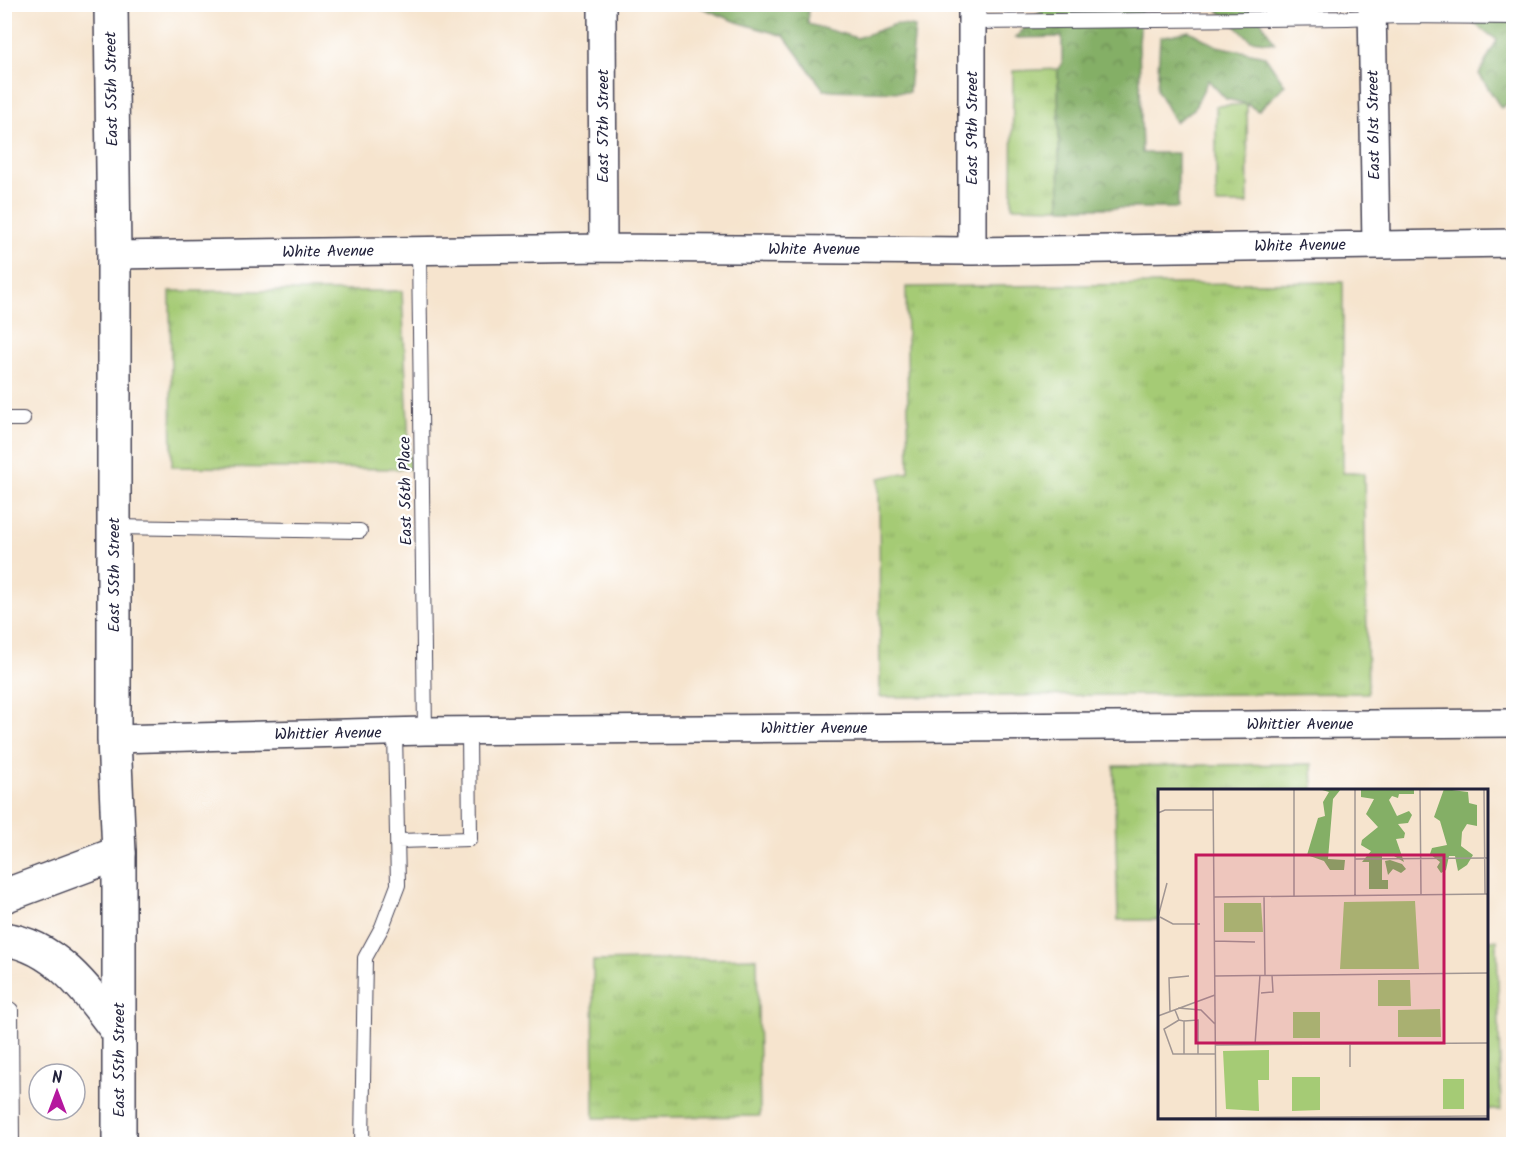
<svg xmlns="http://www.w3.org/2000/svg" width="1518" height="1149" font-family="Kalam,sans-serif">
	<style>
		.grass { fill: url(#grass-tufts); stroke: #647658; stroke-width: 1.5 }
		.forest { fill: url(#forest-crowns); stroke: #536850; stroke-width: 1.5 }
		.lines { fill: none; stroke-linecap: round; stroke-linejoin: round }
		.lane-casing { stroke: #423f51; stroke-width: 16 }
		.street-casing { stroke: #423f51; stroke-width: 30 }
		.secondary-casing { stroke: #423f51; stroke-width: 36 }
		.primary-casing { stroke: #423f51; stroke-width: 36 }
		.lane { stroke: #fff; stroke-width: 14 }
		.street { stroke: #fff; stroke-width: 27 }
		.secondary { stroke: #fff; stroke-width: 33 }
		.primary { stroke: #fff; stroke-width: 33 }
		.labels { text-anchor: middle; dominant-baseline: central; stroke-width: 4.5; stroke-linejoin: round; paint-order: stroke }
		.street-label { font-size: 16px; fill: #22223b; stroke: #fff }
		.inset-road { fill: none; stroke: #a19693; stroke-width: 1.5 }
		.view { fill: #c2185b; fill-opacity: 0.15; stroke: #c2185b; stroke-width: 3 }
		.inset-edge { fill: none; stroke: #22223b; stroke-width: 3 }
	</style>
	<defs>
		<pattern id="grass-tufts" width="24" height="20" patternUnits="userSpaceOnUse" patternTransform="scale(1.5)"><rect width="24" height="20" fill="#a5cb75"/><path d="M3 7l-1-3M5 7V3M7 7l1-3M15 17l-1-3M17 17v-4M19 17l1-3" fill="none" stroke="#8eae66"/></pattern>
		<pattern id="forest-crowns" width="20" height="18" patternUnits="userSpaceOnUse" patternTransform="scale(1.5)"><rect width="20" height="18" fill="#84af66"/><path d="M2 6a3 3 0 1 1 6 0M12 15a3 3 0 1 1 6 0" fill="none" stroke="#6c8e55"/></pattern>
	</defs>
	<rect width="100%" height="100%" fill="#fff"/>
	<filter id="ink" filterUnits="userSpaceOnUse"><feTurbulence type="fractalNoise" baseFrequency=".0167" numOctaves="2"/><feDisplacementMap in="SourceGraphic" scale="12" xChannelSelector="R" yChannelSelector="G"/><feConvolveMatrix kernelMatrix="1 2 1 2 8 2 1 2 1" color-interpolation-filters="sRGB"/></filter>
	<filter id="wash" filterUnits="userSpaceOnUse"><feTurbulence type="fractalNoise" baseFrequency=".008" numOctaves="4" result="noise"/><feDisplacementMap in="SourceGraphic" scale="24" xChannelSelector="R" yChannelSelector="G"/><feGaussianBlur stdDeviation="1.35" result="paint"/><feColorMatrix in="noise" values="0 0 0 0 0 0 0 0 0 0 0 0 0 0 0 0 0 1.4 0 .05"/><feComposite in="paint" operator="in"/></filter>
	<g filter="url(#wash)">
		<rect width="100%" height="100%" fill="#f6e4ce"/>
		<!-- grass -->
		<path class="grass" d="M1058,69l2,139 -48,-1 1,-136z
			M1247,104l1,100h-32v-98z
			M1343,282v191h21l4,220 -488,4 -1,-219 30,-6 -3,-185z
			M170,291h232l8,178 -238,-2z
			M1312,764l1,26h-153l-1,130h-41l-4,-154z
			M1487,940h10l4,170h-14z
			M757,958l3,158 -166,2 -1,-157z"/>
		<!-- forest -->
		<path class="forest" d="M695,5h113v19l49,14 39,-14 19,3 -6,65 -85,-2 -40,-54 -47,-14z
			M1047,5h95l-3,38 3,110h36v55h-118l-2,-139 4,-6v-26l-47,1z
			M1205,5h46l24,38 -24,-3 -39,-35z
			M1448,5h65v95l-12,8 -22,-34 18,-34z
			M1189,31l28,15 48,10 20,29 -27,26 -11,-7 -21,-5 -18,-19 -14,29 -19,13 -18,-32 3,-53z"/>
	</g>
	<g filter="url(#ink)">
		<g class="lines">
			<defs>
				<path id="lane" d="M972,22l376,-4 51,-2 115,1
					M419,251l6,480
					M4,419h19
					M114,527l246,4
					M398,841l72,-2 -1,-108
					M4,1005l7,5 1,134
					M362,1144l3,-186 17,-31 16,-42 -3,-153"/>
				<path id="street" d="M602,4l1,244
					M972,4v247
					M1372,4l4,241
					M114,255l489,-7 369,3 542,-8
					M114,739l311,-8 1089,-8"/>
				<path id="secondary" d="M4,896l115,-43"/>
				<path id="primary" d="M111,4l3,251v484l5,114v291
					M4,939c53,7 86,55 115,94"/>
			</defs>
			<!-- lane casing -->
			<use href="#lane" class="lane-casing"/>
			<!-- street casing -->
			<use href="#street" class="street-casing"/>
			<!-- secondary casing -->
			<use href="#secondary" class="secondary-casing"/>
			<!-- primary casing -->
			<use href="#primary" class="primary-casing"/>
			<!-- lane -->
			<use href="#lane" class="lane"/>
			<!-- street -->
			<use href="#street" class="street"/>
			<!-- secondary -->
			<use href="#secondary" class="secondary"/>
			<!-- primary -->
			<use href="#primary" class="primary"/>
		</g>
	</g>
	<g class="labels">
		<!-- street labels -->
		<g class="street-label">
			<text transform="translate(112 89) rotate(-91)">East 55th Street</text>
			<text transform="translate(1374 125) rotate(-91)">East 61st Street</text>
			<text transform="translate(603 126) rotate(-90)">East 57th Street</text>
			<text transform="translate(972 128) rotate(-90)">East 59th Street</text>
			<text transform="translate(1300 246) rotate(-1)">White Avenue</text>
			<text x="814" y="249">White Avenue</text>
			<text transform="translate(328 252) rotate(-1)">White Avenue</text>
			<text transform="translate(406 491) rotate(-91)">East 56th Place</text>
			<text transform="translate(114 575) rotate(-90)">East 55th Street</text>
			<text x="1300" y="724">Whittier Avenue</text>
			<text x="814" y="728">Whittier Avenue</text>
			<text transform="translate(328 734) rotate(-1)">Whittier Avenue</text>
			<text transform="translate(119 1060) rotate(-90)">East 55th Street</text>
		</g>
	</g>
	<!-- overview -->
	<g transform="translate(1158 789)">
		<rect width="330" height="330" fill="#f6e4ce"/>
		<path d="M257,112l4,68h-79l4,-67zM66,114h37l2,29h-39zM220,191h32l1,26h-33zM282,220l1,28h-43v-27zM135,223h27v26h-27zM111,261v30h-11l1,31 -33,-2 -3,-58zM134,288h28v33l-28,1zM285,290h21v30h-21z" fill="#a5cb75"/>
		<path d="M161,0h22l-8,10 -5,60 17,1 -1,10h-14l-6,-9 -17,-6 11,-37 7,-2 -2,-14 6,-10zM203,0h53v5h-15l-1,4 -6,-2 -3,4 8,16 12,-5 3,4 -4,8 -10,1 7,9 -1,5 -8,1 8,23 -10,-6h-12v24h6v9h-19v-27h-7l9,-11 -10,-6 1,-5 16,-13 -12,-13 8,-15 -13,-2zM286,0l24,3 1,11 8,2v21l-10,-2 -5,8 -1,14 12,9 -6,10 -9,6 -3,-15h-6l-3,14 -5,3 -4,-6 3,-5 -10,-8 2,-6 15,-3 -7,-24 -6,-4zM232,71l12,4 4,5 -5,4 -8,-4 -5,6 -3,-14z" fill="#84af66"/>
		<path class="inset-road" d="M55,0l3,330M136,0v107M197,0v107M262,0l1,106M326,0l1,105M0,24l7,-3h48M197,70l133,-1M106,107l1,79M56,108l274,-3M0,128l9,-34M2,128l13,7h27M56,152l41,1M56,187l274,-3M103,204l12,-1 -1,-17M20,219l23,2 14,14M17,221l4,10 5,1v33h31M12,222l-1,-33 20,-2M0,227l57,-21M21,231l-15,9 9,25h11M26,232l14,-1v34M192,255v23M57,256l273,-2M97,256l5,-70M0,329l330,-2"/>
		<path class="view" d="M38,66h248v188h-248z"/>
		<rect width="330" height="330" class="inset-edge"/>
	</g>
	<!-- margin -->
	<rect width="1518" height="1149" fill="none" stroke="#fff" stroke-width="24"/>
	<!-- north arrow -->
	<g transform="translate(57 1092)"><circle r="28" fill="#ffffff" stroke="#a7a7b1" stroke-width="1.5"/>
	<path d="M0-4.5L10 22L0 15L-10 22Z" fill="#b5179e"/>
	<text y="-9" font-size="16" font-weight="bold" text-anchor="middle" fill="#22223b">N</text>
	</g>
</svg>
